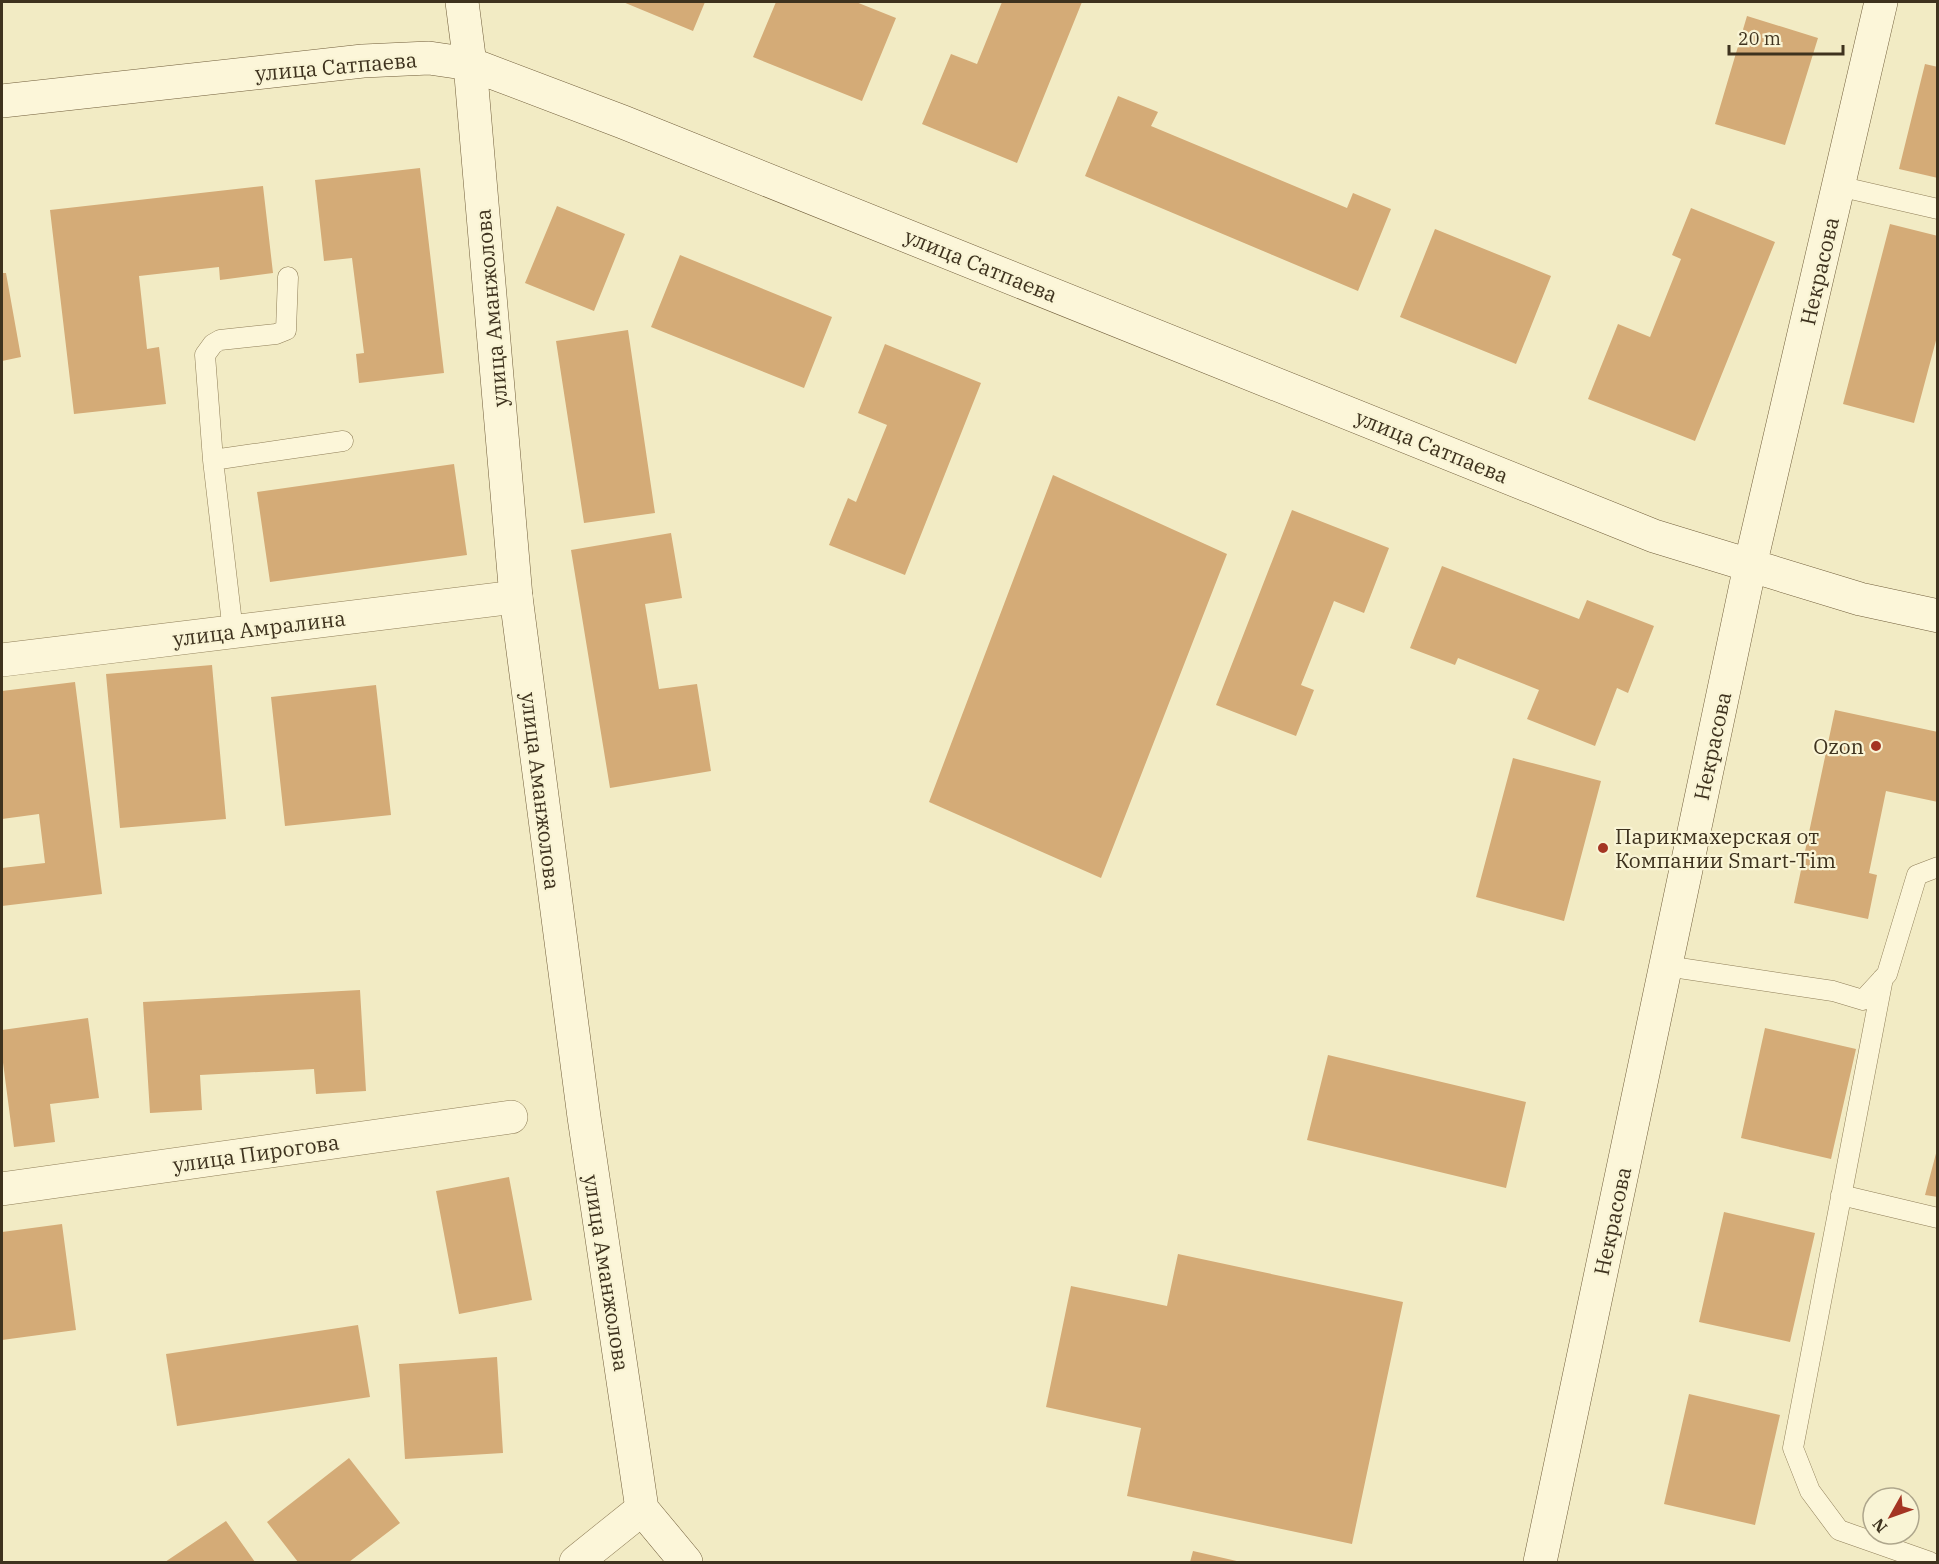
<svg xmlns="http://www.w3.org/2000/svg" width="1939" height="1564" font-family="'IBM Plex Serif',serif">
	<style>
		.building { fill: #d4ab77 }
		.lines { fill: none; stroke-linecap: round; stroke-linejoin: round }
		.lane-casing { stroke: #8f7e58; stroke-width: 21 }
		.street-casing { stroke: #8f7e58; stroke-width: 34 }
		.secondary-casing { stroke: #715e3b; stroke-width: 34 }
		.lane { stroke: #fcf6d9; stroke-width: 20 }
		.street { stroke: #fcf6d9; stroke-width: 33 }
		.secondary { stroke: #fcf6d9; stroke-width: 33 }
		.poi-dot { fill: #a43523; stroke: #f9f4d5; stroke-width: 2 }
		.labels { text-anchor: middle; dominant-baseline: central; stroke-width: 4.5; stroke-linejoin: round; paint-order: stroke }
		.street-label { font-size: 21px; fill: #3e321e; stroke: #f9f4d5 }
		.poi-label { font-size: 21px; fill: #3e321e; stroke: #f9f4d5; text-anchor: end }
	</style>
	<rect width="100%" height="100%" fill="#f2ebc4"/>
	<!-- building -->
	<path class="building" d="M623,2h82l-12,29z
		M776,2h80l40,16 -34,83 -109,-44z
		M1002,2h80l-65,161 -95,-39 29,-70 26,10z
		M1747,16l71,22 -33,107 -70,-21z
		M1925,64l13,3v111l-39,-9z
		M1118,96l40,16 -7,14 196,82 6,-15 38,16 -33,82 -273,-115z
		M420,168l24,205 -85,10 -3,-29 8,-1 -12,-95 -28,3 -9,-81z
		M263,186l10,87 -53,7 -1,-13 -80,9 8,73 12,-2 7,57 -92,10 -24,-204z
		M557,206l68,28 -31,77 -69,-28z
		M1691,208l84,34 -80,199 -107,-42 30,-75 32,13 31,-78 -9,-4z
		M1890,224l48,12v97l-24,90 -71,-19z
		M1435,229l116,47 -35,88 -116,-47z
		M680,255l152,62 -28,71 -153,-61z
		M2,273h4l15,84 -19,4z
		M628,330l27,183 -71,10 -28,-182z
		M885,344l96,39 -76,192 -76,-30 19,-47 8,4 31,-77 -29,-12z
		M454,464l13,91 -197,27 -13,-90z
		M1053,475l174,79 -126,324 -172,-76z
		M1292,510l97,38 -25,65 -30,-12 -33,84 13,5 -18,46 -80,-31z
		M671,533l11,65 -37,6 14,85 38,-5 14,87 -101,17 -39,-238z
		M1442,566l137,53 8,-19 67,26 -26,67 -11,-5 -22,58 -68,-27 12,-29 -81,-32 -3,7 -45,-17z
		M212,665l14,154 -106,9 -14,-154z
		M75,682l27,212 -100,12v-38l43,-5 -6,-49 -37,5v-128z
		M376,685l15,130 -106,11 -14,-129z
		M1835,710l103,22v70l-52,-11 -17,82 8,2 -9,44 -74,-16z
		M1513,758l88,23 -37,140 -88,-24z
		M360,990l6,101 -50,3 -2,-25 -114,6 2,35 -52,3 -7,-111z
		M88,1018l11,80 -49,6 5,38 -41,5 -12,-92v-25z
		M1765,1028l91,21 -25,110 -90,-21z
		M1328,1055l198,47 -20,86 -199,-48z
		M1938,1146v51l-13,-2z
		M509,1177l23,123 -73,14 -23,-123z
		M1724,1212l91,21 -25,109 -91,-20z
		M62,1224l14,106 -74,10v-108z
		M1178,1254l225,48 -51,242 -225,-48 14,-68 -95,-21 25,-121 96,20z
		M358,1325l12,72 -193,29 -11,-72z
		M497,1357l6,96 -98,6 -6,-95z
		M1689,1394l91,21 -25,110 -91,-21z
		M349,1458l51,65 -51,39h-51l-31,-40z
		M226,1521l29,41h-90z
		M1193,1551l48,11h-51z"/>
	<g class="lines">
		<defs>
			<path id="lane" d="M1838,186l100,23
				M213,460l130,-19
				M233,632l-20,-172 -8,-105 8,-11 7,-4 56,-6 10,-4 2,-53
				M1666,966l167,25 30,9 24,-26 30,-99 21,-8
				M1883,978l-90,470 17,43 29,39 91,32
				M1841,1195l97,23"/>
			<path id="street" d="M2,660l514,-63
				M2,1189l509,-72
				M576,1562l66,-53"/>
			<path id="secondary" d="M462,2l8,62 46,533 68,520 58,392 44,53
				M2,101l361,-40 66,-3 41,6 153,58 1031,414 206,63 78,17
				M1540,1562l210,-996 131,-564"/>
		</defs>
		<!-- lane casing -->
		<use href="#lane" class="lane-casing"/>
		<!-- street casing -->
		<use href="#street" class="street-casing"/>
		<!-- secondary casing -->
		<use href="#secondary" class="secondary-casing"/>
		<!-- lane -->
		<use href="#lane" class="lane"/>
		<!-- street -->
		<use href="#street" class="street"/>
		<!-- secondary -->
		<use href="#secondary" class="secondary"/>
	</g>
	<!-- markers -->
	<g class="poi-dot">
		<circle cx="1876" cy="746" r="6"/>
		<circle cx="1603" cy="848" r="6"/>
	</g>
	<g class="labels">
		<!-- street labels -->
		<g class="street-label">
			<text transform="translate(336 66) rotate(-5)">улица Сатпаева</text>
			<text transform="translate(981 265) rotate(22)">улица Сатпаева</text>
			<text transform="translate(1819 271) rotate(-77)">Некрасова</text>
			<text transform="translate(491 308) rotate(-95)">улица Аманжолова</text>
			<text transform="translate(1432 446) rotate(22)">улица Сатпаева</text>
			<text transform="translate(259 628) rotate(-7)">улица Амралина</text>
			<text transform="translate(1712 746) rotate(-78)">Некрасова</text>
			<text transform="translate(541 791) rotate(83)">улица Аманжолова</text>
			<text transform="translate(256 1153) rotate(-8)">улица Пирогова</text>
			<text transform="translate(1612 1221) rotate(-78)">Некрасова</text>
			<text transform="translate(607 1273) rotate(81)">улица Аманжолова</text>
		</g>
		<!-- poi labels -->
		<g class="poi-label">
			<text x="1864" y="746">Ozon</text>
			<text x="1615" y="836" text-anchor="start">Парикмахерская от<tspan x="1615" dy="24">Компании Smart-Tim</tspan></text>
		</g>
	</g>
	<!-- border -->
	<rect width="1939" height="1564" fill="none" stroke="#3e321e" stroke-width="6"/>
	<!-- north arrow -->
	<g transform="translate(1891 1516) rotate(230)"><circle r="28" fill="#f9f4d5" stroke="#aea68c" stroke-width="1.5"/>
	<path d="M0-4.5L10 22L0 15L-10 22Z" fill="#a43523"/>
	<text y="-9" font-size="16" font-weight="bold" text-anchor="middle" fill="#3e321e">N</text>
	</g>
	<!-- scale -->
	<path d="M1729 45v9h114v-9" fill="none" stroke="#3e321e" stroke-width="3"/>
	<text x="1738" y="45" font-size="18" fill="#3e321e" stroke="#f9f4d5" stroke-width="4.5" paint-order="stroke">20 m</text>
</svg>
